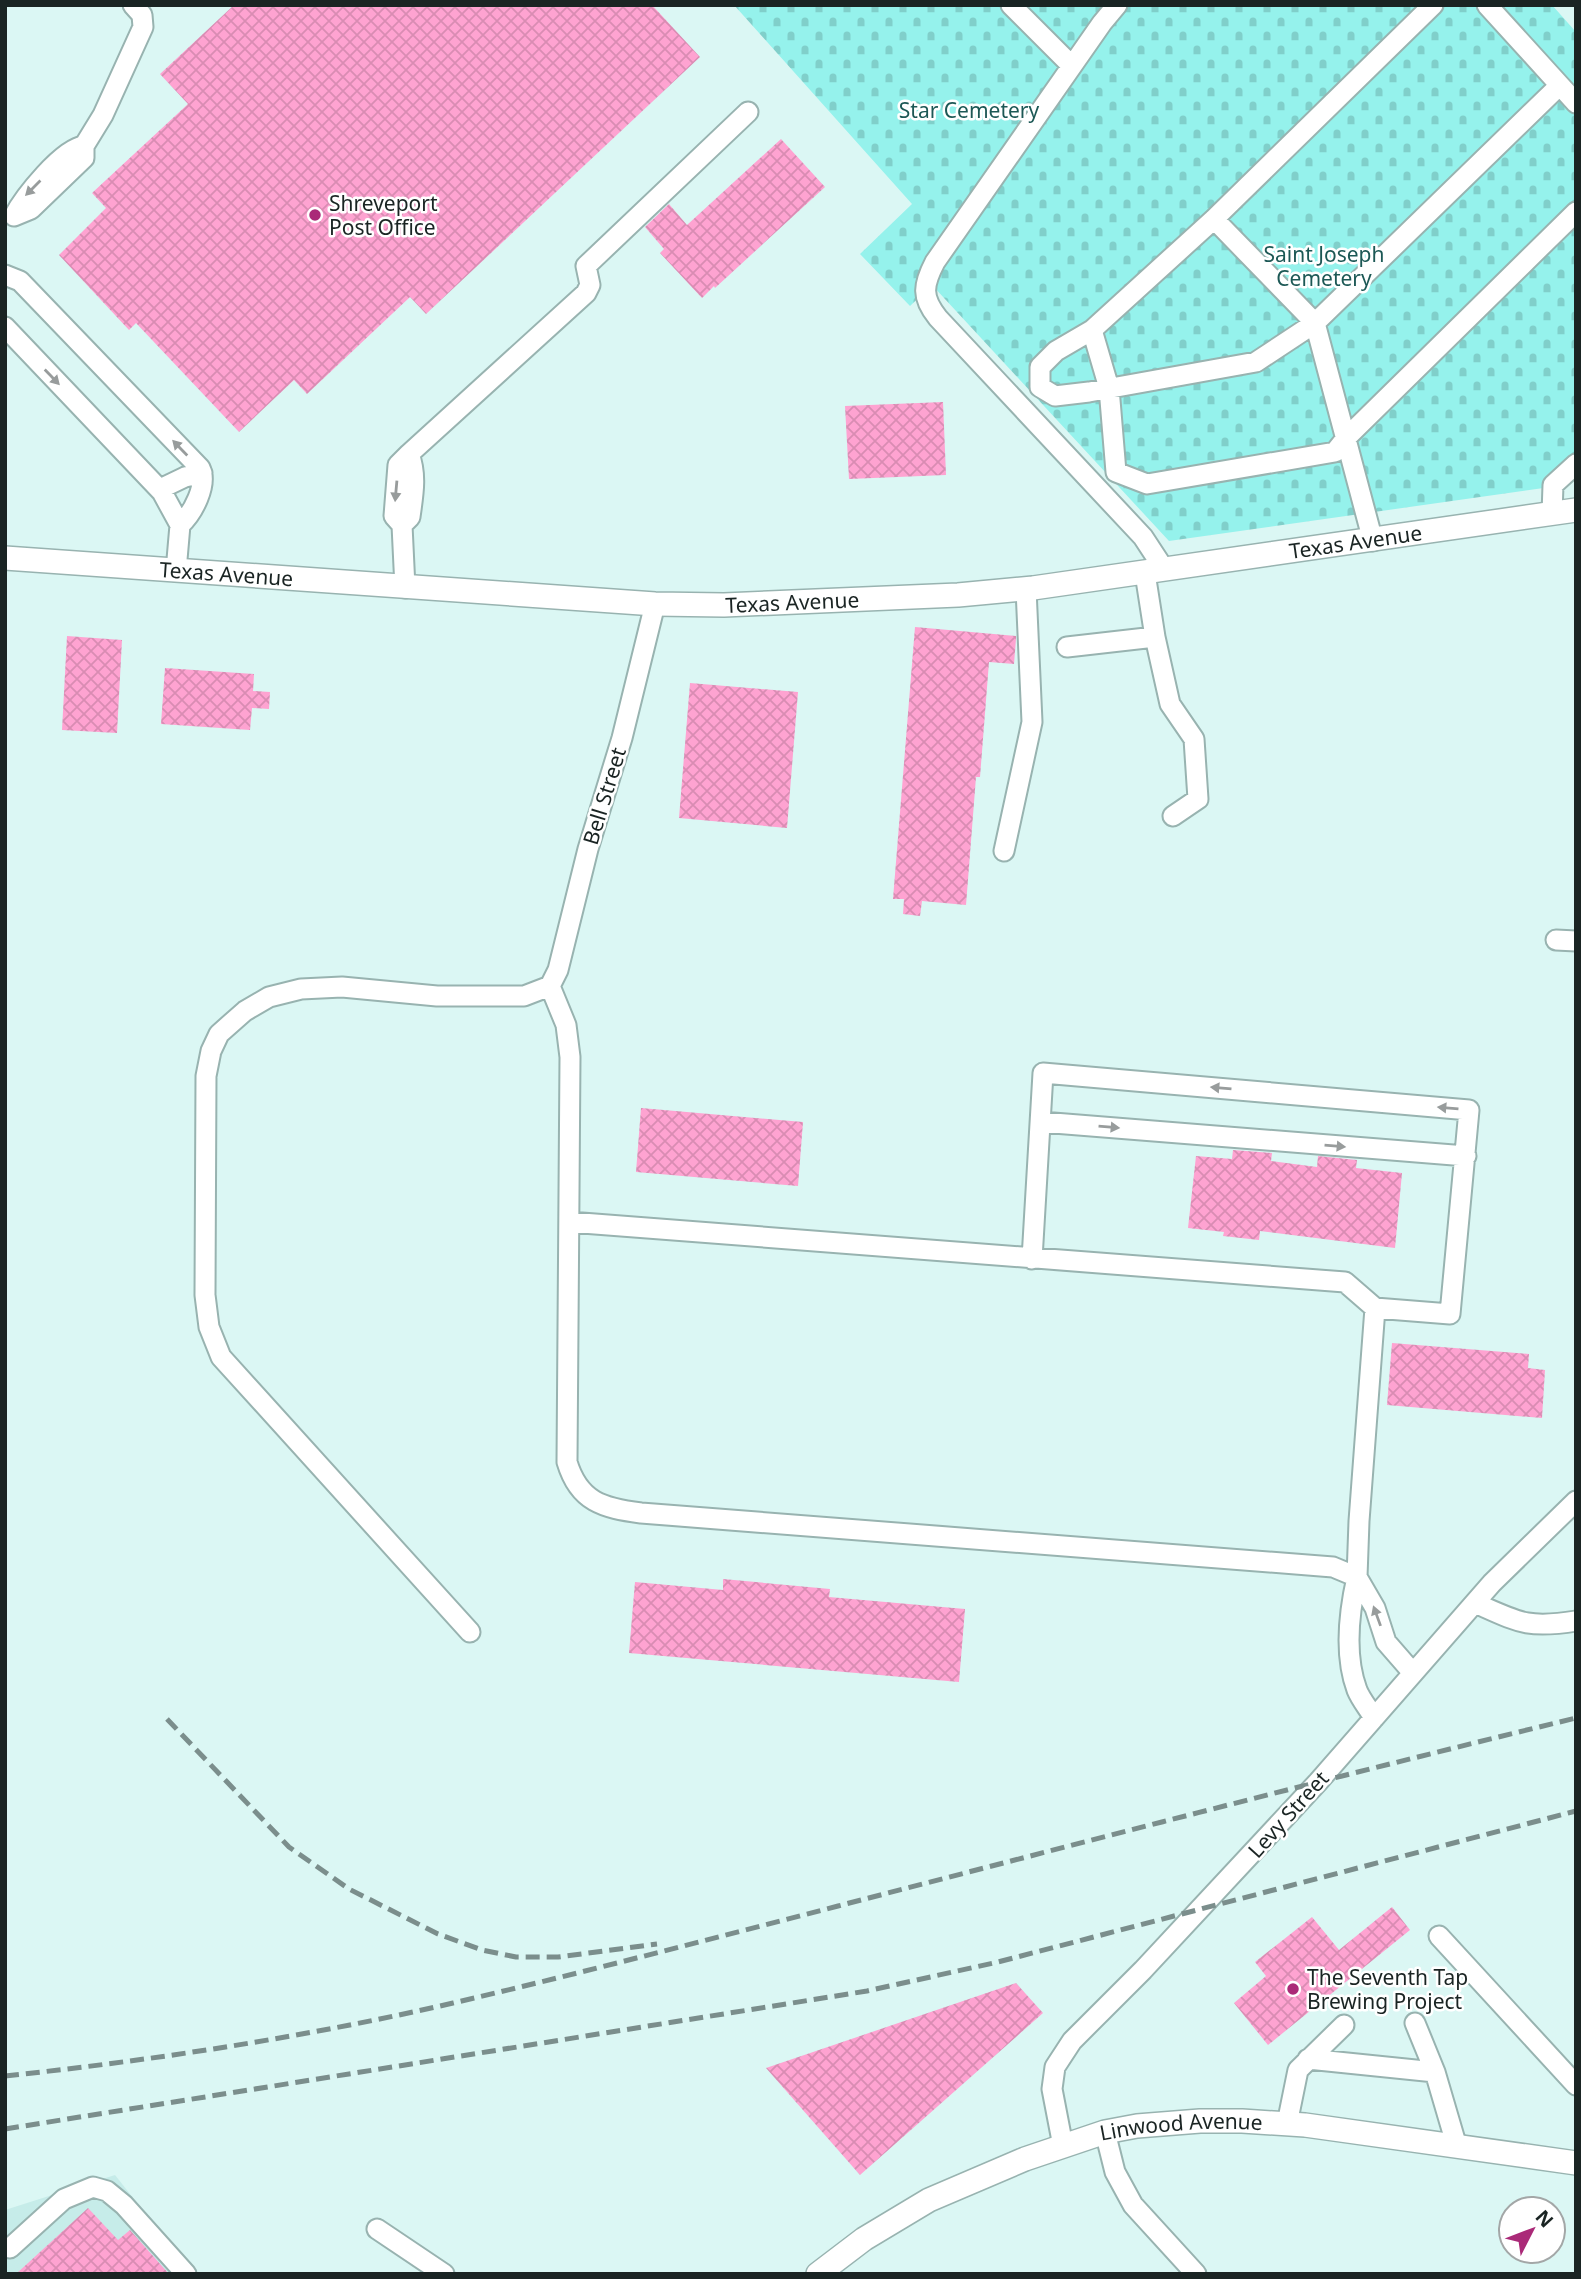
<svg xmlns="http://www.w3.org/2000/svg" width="1581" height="2279" font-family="'Noto Sans',sans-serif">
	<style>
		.built { fill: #c6ece9 }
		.cemetery { fill: url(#cemetery-stones) }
		.building { fill: url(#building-cross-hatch) }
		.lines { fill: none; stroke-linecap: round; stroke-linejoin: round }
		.minor-casing { stroke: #98b3b0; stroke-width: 23 }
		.major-casing { stroke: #98b3b0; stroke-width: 26 }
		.minor { stroke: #fff; stroke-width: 19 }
		.major { stroke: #fff; stroke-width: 23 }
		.rail { stroke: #7b8e8c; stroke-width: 5; stroke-dasharray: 14 7; stroke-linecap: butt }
		.oneway { fill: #989c9c }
		.poi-dot { fill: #aa2a78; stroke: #fff; stroke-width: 2.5 }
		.labels { text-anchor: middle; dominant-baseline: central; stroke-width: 5; stroke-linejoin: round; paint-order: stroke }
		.park-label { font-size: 21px; fill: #1c5855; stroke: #fff }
		.poi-label { font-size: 21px; fill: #1a2423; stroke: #fff; text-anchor: start }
		.street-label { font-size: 21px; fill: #1a2423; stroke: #fff }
	</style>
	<defs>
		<pattern id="cemetery-stones" width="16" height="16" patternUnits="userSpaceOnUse" patternTransform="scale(1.75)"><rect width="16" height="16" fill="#95f2ec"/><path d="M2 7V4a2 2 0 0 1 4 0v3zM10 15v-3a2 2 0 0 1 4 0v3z" fill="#80cfca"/></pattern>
		<pattern id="building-cross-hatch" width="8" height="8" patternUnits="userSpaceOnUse" patternTransform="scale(1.75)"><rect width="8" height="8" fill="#fea3d1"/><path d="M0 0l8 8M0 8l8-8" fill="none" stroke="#d98cb3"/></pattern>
	</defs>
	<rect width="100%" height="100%" fill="#dbf7f4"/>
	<!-- built -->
	<path class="built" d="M115,2175l78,99h-188v-64z"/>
	<!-- cemetery -->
	<path class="cemetery" d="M734,5h818l24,27v444l-11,9 -396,56 -237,-256 -22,21 -50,-52 52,-50z"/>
	<!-- building -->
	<path class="building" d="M234,5h418l48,52 -274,257 -16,-17 -103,97 -13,-14 -55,52 -103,-109 -7,7 -70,-75 47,-47 -14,-15 96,-89 -28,-30z
		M781,139l44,48 -110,101 -1,-2 -12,12 -42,-45 4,-4 -19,-22 24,-23 18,21z
		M943,402l3,73 -97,4 -4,-73z
		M915,627l101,9v3l-2,25 -25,-2 -9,115h-4l-10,128 -44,-4 -2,15 -17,-2 1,-15h-11z
		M67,636l55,4 -5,93 -55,-3z
		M165,668l89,6 -1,17 17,1 -1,17 -17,-1 -2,22 -89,-6z
		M690,683l108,9 -11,136 -108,-10z
		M641,1108l162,14 -5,64 -162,-14z
		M1233,1150l39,3 -1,8 46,6 1,-11 39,4 -1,8 46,5 -7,75 -135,-17 -1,9 -36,-4 1,-4 -36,-4 8,-72 36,3z
		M1392,1343l137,11 -1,14 17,2 -3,48 -155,-13z
		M723,1579l107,10 -1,8 136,12 -6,73 -330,-29 6,-71 88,8z
		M1392,1907l18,23 -142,115 -34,-42 32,-27 -11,-14 57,-45 27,33z
		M1016,1983l27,30 -183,162 -94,-107z
		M88,2208l30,32 12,-10 39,44h-153z"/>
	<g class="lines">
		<defs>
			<path id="minor" d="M1011,5l61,61
				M1117,5l-15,18 -167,239c-12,23 -14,35 3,56l205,219 21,32
				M1433,5l-219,214 -122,111 17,58 7,84 31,12 188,-32 12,-15 229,-225
				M1487,5l89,98
				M84,146c-22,3 -60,51 -70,70l17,-7 53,-51v-12l19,-31 40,-88 -1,-12 -9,-10
				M1214,219l101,104 58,218
				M5,275l15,6 180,187c8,17 -7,45 -20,57
				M5,327l157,165 18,33 -4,46
				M1092,330l-36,21 -16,16v20l15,9 34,-4 167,-30 59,-39 244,-237
				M409,454l177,-161 4,-8 -4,-19 162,-154
				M160,489l25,-12 17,-4
				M1552,514l1,-29 23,-21
				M402,525l8,-8c3,-22 7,-42 -1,-63l-11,11 -4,51 8,9 3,63
				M1155,637l15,67 24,35 4,60 -25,17
				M1067,647l88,-10 -10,-64
				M1004,851l28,-129 -6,-133
				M1556,940l20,1
				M550,986l16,39 4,32 -3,405c12,40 36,46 74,51l692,54 24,10 2,-56 16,-213 -30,-26 -776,-60
				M550,986l8,-16 30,-121 34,-111 33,-134
				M1041,1122l425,34
				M1032,1259l11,-186 426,37 -19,204 -75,-6
				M1475,1603c43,19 52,26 101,18
				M470,1632l-249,-275 -12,-30 -4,-32 1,-219 5,-25 8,-17 26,-23 24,-14 32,-8 41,-2 95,9h87l26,-10
				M1374,1718c-5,-9 -13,-18 -17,-28 -13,-35 -8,-78 0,-113l18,31 11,34 27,31
				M1439,1936l137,149
				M1415,2023l20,49 22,75
				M1308,2059l127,13
				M1287,2124l11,-54 46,-45
				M1105,2132l10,40 18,33 63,69
				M1063,2146l-11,-57 3,-22 17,-26 71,-71 175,-188 174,-199 84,-82
				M377,2229l67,45
				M10,2248l54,-49 29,-12 14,4 17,14 62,69"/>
			<g id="major">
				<path id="s1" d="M5,558l650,46 69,1 234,-10 75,-7 543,-78"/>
				<path id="s2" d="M818,2274l46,-35 65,-39 96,-41 80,-27 32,-6 63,-5h42l63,4 271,38"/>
			</g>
		</defs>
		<!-- minor casing -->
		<use href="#minor" class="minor-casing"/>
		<!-- major casing -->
		<use href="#major" class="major-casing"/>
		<!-- minor -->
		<use href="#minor" class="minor"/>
		<!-- major -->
		<use href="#major" class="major"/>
		<!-- rail -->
		<path class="rail" d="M167,1719l122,128 60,42 89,45 44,16 34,7h42l99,-13
			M5,2076c150,-16 301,-39 448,-73 129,-30 257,-64 385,-97 246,-64 491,-128 738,-188
			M5,2129l862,-138 131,-29 578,-151"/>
	</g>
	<!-- one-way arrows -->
	<defs><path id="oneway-solid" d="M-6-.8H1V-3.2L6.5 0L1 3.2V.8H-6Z" transform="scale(1.75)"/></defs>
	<g class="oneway">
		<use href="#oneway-solid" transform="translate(33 188) rotate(135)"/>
		<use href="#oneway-solid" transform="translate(52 377) rotate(46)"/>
		<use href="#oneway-solid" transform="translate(180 448) rotate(-134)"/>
		<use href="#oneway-solid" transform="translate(396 491) rotate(95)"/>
		<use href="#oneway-solid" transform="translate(1221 1088) rotate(-175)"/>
		<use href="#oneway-solid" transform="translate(1448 1108) rotate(-175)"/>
		<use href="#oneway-solid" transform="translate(1109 1127) rotate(5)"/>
		<use href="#oneway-solid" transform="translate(1335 1146) rotate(5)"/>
		<use href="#oneway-solid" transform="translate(1377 1616) rotate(-110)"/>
	</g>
	<!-- markers -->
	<g class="poi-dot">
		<circle cx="315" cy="215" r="7"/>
		<circle cx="1293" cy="1989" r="7"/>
	</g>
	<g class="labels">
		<!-- park labels -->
		<g class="park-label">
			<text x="969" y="110">Star Cemetery</text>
			<text x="1324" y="254">Saint Joseph<tspan x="1324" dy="24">Cemetery</tspan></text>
		</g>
		<!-- poi labels -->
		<g class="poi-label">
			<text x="329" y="203">Shreveport<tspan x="329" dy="24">Post Office</tspan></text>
			<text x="1307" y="1977">The Seventh Tap<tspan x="1307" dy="24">Brewing Project</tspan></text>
		</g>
		<!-- street labels -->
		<g class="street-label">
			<text stroke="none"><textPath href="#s1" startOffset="1356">Texas Avenue</textPath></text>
			<text stroke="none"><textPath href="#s1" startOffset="222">Texas Avenue</textPath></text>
			<text stroke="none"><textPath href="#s1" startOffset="789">Texas Avenue</textPath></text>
			<text transform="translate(604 796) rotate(-73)">Bell Street</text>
			<text transform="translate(1288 1814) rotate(-48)">Levy Street</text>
			<text stroke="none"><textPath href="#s2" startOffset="399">Linwood Avenue</textPath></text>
		</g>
	</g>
	<!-- border -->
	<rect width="1581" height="2279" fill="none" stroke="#1a2423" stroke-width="14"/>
	<!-- north arrow -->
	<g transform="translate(1532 2230) rotate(48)"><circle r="33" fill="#ffffff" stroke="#a3a7a7" stroke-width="2"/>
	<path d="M0-5L12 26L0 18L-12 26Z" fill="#aa2a78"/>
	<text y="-10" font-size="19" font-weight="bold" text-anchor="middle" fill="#1a2423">N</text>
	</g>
</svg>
